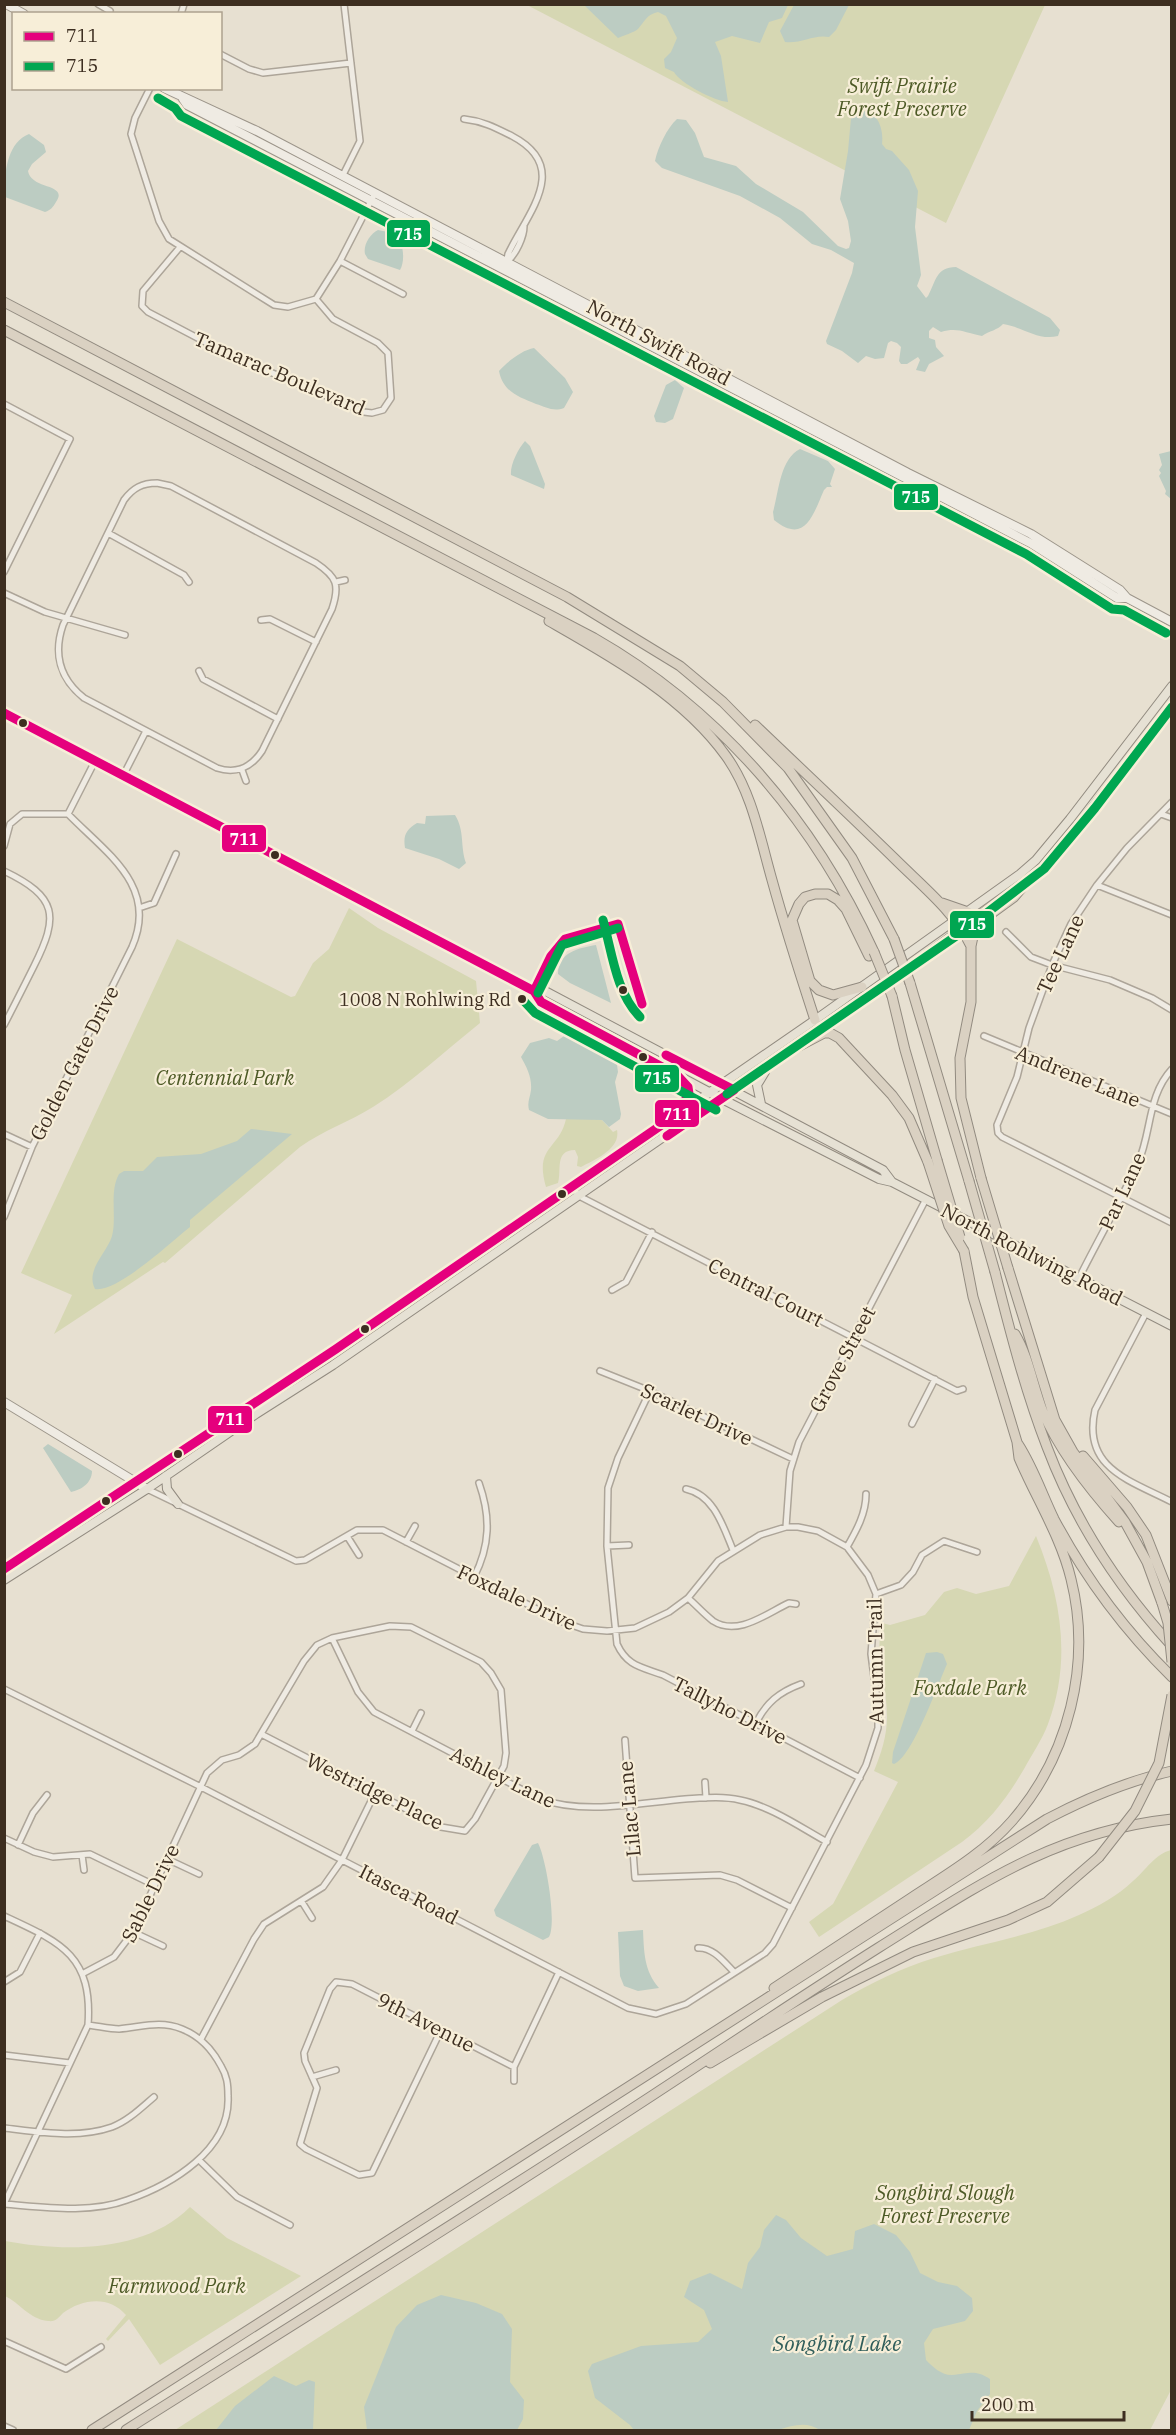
<svg xmlns="http://www.w3.org/2000/svg" width="1176" height="2435" font-family="'IBM Plex Serif',serif">
	<style>
		.green { fill: #d6d7b3 }
		.water { fill: #bcccc2 }
		.lines { fill: none; stroke-linecap: round; stroke-linejoin: round }
		.street-casing { stroke: #ada599; stroke-width: 8 }
		.secondary-casing { stroke: #9c958a; stroke-width: 10 }
		.primary-casing { stroke: #928b80; stroke-width: 10 }
		.highway-casing { stroke: #928b80; stroke-width: 11 }
		.street { stroke: #efebe3; stroke-width: 5 }
		.secondary { stroke: #efebe3; stroke-width: 8 }
		.primary { stroke: #e6e1d4; stroke-width: 8 }
		.highway { stroke: #dad1c2; stroke-width: 9 }
		.highway-bridge-casing { stroke: #928b80; stroke-width: 11; stroke-linecap: butt }
		.highway-bridge { stroke: #dad1c2; stroke-width: 9 }
		.bus-1-casing { stroke: #f7eed8; stroke-width: 14 }
		.bus-2-casing { stroke: #f7eed8; stroke-width: 14 }
		.bus-1 { stroke: #e5007d; stroke-width: 9 }
		.bus-2 { stroke: #00a651; stroke-width: 9 }
		.bus-dot { fill: #3d2e20; stroke: #f7eed8; stroke-width: 2 }
		.labels { text-anchor: middle; dominant-baseline: central; stroke-width: 4.5; stroke-linejoin: round; paint-order: stroke }
		.bus-label { font-size: 18px; fill: #3d2e20; stroke: #f7eed8; text-anchor: end }
		.park-label { font-size: 20px; font-style: italic; fill: #4d5a26; stroke: #f7eed8 }
		.street-label { font-size: 20px; fill: #3d2e20; stroke: #f7eed8 }
		.water-label { font-size: 21px; font-style: italic; fill: #2f5d5a; stroke: #f7eed8 }
		.line-badge { stroke: #f7eed8; stroke-width: 2 }
		.badge-label { font-size: 16px; text-anchor: middle; font-weight: bold; fill: #fff }
	</style>
	<rect width="100%" height="100%" fill="#e7e0d1"/>
	<!-- green -->
	<path class="green" d="M527,5h518l-99,218z
		M349,908l29,20 98,53 4,42c-35,28 -69,60 -107,84 -24,15 -49,23 -73,40l-135,116 -2,-1 -109,72 18,-39 -51,-22 156,-334 114,58 4,-1 18,-33 16,-14z
		M592,1118l10,2 11,12 4,-2c4,19 -23,30 -36,37l-4,-1 1,-9 -3,-7c-21,0 -13,21 -17,33l-12,4c-12,-41 13,-37 20,-68z
		M1036,1536c25,61 36,124 12,188 -6,16 -16,30 -24,45 -17,29 -35,53 -62,73l-143,95 -10,-15 24,-18 65,-122 -24,-11c7,-17 13,-35 13,-54 0,-36 -13,-56 -5,-94l8,2 35,-10 19,-23 13,-4 19,6 33,-8z
		M1171,1850l1,538 -22,42h-975l667,-430c29,-17 59,-32 92,-42 48,-15 99,-22 145,-43 20,-9 38,-19 54,-34 13,-11 22,-27 38,-31z
		M190,2207l37,31 74,38 -141,89 -31,-46 -21,22 -2,-2 20,-24c-17,-20 -44,-16 -63,-2 -5,5 -7,9 -15,8 -19,-2 -28,-18 -43,-25v-55c60,11 139,12 185,-34z"/>
	<!-- water -->
	<path class="water" d="M584,5h204l-6,13 -13,4 -9,21 -28,-7 -17,6 6,14 7,46c-14,-1 -48,-19 -54,-30l-9,-4 -1,-9 7,-7 6,-14 -11,-22 -8,-4c-12,3 -13,9 -20,17 -5,4 -14,6 -20,9z
		M794,5v-1l55,1 -13,25 -7,7c-15,-3 -28,7 -44,5l-5,-11z
		M858,111c19,-2 26,17 24,33l4,5 6,2 17,19 9,21 -3,36 6,48 -4,11 9,12 2,-2c8,-15 8,-29 28,-29l94,51 10,12 -2,6c-20,5 -35,-9 -55,-12 -5,6 -14,7 -21,12 -17,-3 -24,-9 -41,-4l-8,-5 -4,4v7l6,2 1,7 8,9 -15,8 -4,8 -9,-2 4,-10 -2,-3 -11,7h-6l-2,-3 2,-14 -4,-4 -6,-2 -3,2 -4,15 -9,1 -9,-3 -8,7 -16,-12 -15,-7 -1,-3 26,-68 2,-10 -23,-13 -19,-6 -32,-26 -40,-22 -78,-28 -7,-7c3,-14 12,-33 22,-42l9,1 9,13 9,24 32,9 20,18 47,28 35,34 8,3 3,-1 2,-7 -3,-20 -8,-22 8,-48 3,-33z
		M29,134l15,11 2,7 -14,12 -4,7c3,19 41,12 28,31 -3,5 -5,8 -11,10l-40,-15c-1,-21 1,-54 24,-63z
		M378,230c6,1 15,3 19,7 7,7 8,25 3,33l-32,-11 -3,-5c-2,-9 5,-20 13,-24z
		M534,348l31,30 8,14 -9,16c-11,4 -18,-1 -28,-4 -17,-7 -33,-12 -37,-33 8,-9 23,-21 35,-23z
		M675,380l9,8 -11,31 -8,4 -9,-1 -2,-6 12,-31z
		M525,441l5,5 15,38 -1,5 -33,-14c-1,-10 7,-26 14,-34z
		M800,449l28,12 7,8 -5,15 2,3h-5l-3,3c-11,25 -19,55 -50,30l-1,-8c6,-21 7,-53 27,-63z
		M1171,451h1l-1,48 -6,-5 1,-3 -7,-15 2,-3 -2,-3 3,-5 -3,-11z
		M455,815c10,16 5,32 11,48l-7,6 -20,-10 -34,-11c-2,-13 1,-18 12,-25l8,1 1,-8z
		M596,945l15,58 -41,-20 -12,-9c0,-22 21,-26 38,-29z
		M564,1036l15,6 4,4 16,-3 17,15 2,14 -3,10 6,32 -1,5 -11,8 -7,-7 -54,-1 -19,-9c-2,-8 1,-12 2,-20 1,-13 -4,-22 -10,-33l9,-14 19,-5 8,3z
		M251,1129l41,5 -102,86v7c-19,15 -73,66 -95,62 -10,-19 12,-36 17,-53 5,-19 -3,-44 7,-62l5,-3h19l14,-14 44,-3 36,-13z
		M48,1444l44,27c0,12 -11,19 -21,21l-28,-44z
		M937,1652l6,2 4,10c-9,20 -35,94 -53,100l-2,-1 1,-11 33,-99z
		M538,1843c8,15 19,80 11,94l-6,3 -47,-24 -2,-6 38,-65z
		M643,1930c1,22 1,41 16,58l-21,3 -14,-5 -4,-10 -2,-44z
		M776,2215l10,5 15,18 26,18 26,-7 2,-18 19,-7 22,11 14,17 10,21 18,9 19,4 15,12 1,13 -8,10 -32,8 -9,14 2,17c7,7 15,15 26,15 17,-1 22,-6 38,4v15l-13,17 -8,19h-149c-13,-9 -27,-5 -42,0h-144l-4,-5 -35,-27 -7,-27 4,-7 49,-18 57,-4 14,-13 -8,-19 -20,-13 6,-16 20,-8 32,16 6,-26 12,-16 4,-17z
		M441,2295l35,8 26,11 10,15 -2,53 14,18 -1,19 -6,11h-150l-3,-23 32,-80 21,-22z
		M274,2376l22,10 13,-6 6,2 -2,48h-97l19,-24z"/>
	<g class="lines">
		<defs>
			<path id="street" d="M98,4l12,7
				M181,14l3,-10
				M220,54l29,15 14,4 88,-10
				M150,88l-15,30 -4,16 28,87 10,18 105,66 14,2 28,-8 24,-38 35,-68
				M464,119c19,2 32,9 48,17 59,31 17,75 -4,118l-2,10
				M343,175l17,-34 -16,-137
				M180,247l-37,44 -1,15 6,6 82,43 134,57 8,1 11,-3 8,-12 -3,-45 -10,-10 -45,-24 -17,-20
				M340,261l63,33
				M507,262c9,-8 17,-25 17,-36
				M4,404l66,35 -66,133
				M157,483l14,3 145,77c21,14 24,22 16,46l-70,142c-11,17 -27,23 -45,17l-133,-70c-24,-19 -31,-44 -21,-73l61,-125c9,-12 18,-17 33,-17z
				M108,533l76,42 5,7
				M336,582l9,-2
				M4,593l41,19 80,23
				M261,620l9,-1 46,23
				M199,671l4,8 75,40
				M242,770l4,11
				M123,776l23,-45
				M1172,802l-45,46 -30,37 -26,39 -19,41 -23,63 -12,49 -20,48 1,8 4,4 170,86
				M1161,814l11,4
				M4,846l6,-22 12,-10h46l27,-53
				M4,871c54,26 55,45 30,95 -10,20 -20,40 -30,59
				M1097,885l75,30
				M139,908l15,-5 22,-49
				M1006,932l25,25 21,8 58,15 42,18 20,12
				M984,1036l188,78
				M4,1134l28,13
				M573,1187l6,9 378,195 6,-2
				M4,1217l28,-70 100,-200c27,-61 -26,-94 -64,-133
				M1079,1278c19,-38 41,-76 59,-115 14,-31 9,-67 34,-94
				M612,1290l14,-8 26,-50
				M1146,1313l-51,97c-13,58 34,70 77,92
				M600,1371l50,20 143,68
				M650,1391l-32,67 -10,30 -1,58 10,98c10,22 24,23 46,31l197,103
				M912,1424l23,-45
				M686,1489c28,6 37,37 47,61
				M786,1527l4,-56 9,-29 127,-243
				M347,1536l12,19
				M406,1542l9,-16
				M607,1546l22,-1
				M847,1547c9,-16 19,-33 19,-53
				M474,1577c16,-31 17,-60 5,-94
				M876,1594l25,-9 12,-13 9,-17 22,-14 33,11
				M688,1598c8,7 16,16 25,23 25,16 54,-8 76,-18l7,1
				M332,1638l26,54 16,20 166,87c45,16 98,4 145,0 18,-1 37,-3 55,1 30,6 60,27 87,42
				M4,1689l197,98 427,221 28,6 30,-10 79,-51 8,-9 93,-179 12,-37v-21l-7,-53 5,-60 -8,-19 -21,-28 -29,-16 -20,-4h-12l-26,8 -42,26 -30,37 -19,14 -34,16 -28,3 -24,-2 -23,-8 -177,-91h-26l-52,30 -9,1 -149,-72
				M756,1723c10,-20 23,-31 45,-39
				M412,1731l9,-18
				M625,1740l10,138 85,-3 17,5 55,28
				M705,1782l1,16
				M4,1838l30,14 19,5 37,-3 64,31
				M18,1845l15,-32 14,-18
				M82,1855l2,15
				M167,1859l32,15
				M302,1902l10,16
				M4,1916c56,26 89,39 84,109l-84,179c39,3 86,10 123,-4 44,-15 104,-50 101,-104 0,-12 -1,-20 -7,-30 -9,-17 -21,-30 -39,-37 -22,-9 -40,-2 -63,0 -10,0 -21,-3 -31,-4
				M133,1932l30,14
				M698,1948c15,-1 26,14 36,24
				M82,1974l32,-17 19,-25 74,-159 15,-13 17,-5 16,-11 49,-83 13,-16 15,-7 58,-12 21,1 70,35 10,11 10,17 5,63 -2,13 -29,53 -10,12 -24,-4 -178,-92
				M4,1982l16,-10 20,-39
				M441,2030l-69,143 -13,2 -53,-26 -6,-5 17,-56 -12,-27 -1,-8 26,-64 6,-7 16,2 162,83
				M201,2039l53,-100 10,-15 59,-37 19,-27 33,-67
				M4,2055l66,8
				M312,2077l24,-7
				M514,2081v-14l45,-95
				M4,2128c35,4 74,11 108,-1 16,-6 29,-19 42,-30
				M199,2160l38,37 53,28
				M4,2341l62,28 35,-22
				M4,2426l9,4"/>
			<path id="secondary" d="M6,4l18,10
				M164,88l93,43 651,342 123,61 89,56 7,8 45,24
				M183,99l4,6 845,439 85,54h10
				M4,1402l143,87"/>
			<path id="primary" d="M4,713l530,278 7,11 181,97 157,80 13,3 280,144
				M534,991h11l338,179 9,12
				M804,1040l81,-55 151,-111 17,-16 119,-151
				M761,1104l-4,-19 8,-13
				M679,1110l10,-16 -1,-7 -6,-7
				M166,1476l1,13 11,15
				M4,1569l342,-226 469,-323 205,-146 16,-14 34,-41 102,-133
				M4,1580l143,-91 109,-75 77,-49 458,-316"/>
			<path id="highway" d="M4,302l563,295 113,69 43,36 65,66 64,90 42,81
				M4,330l590,308c126,72 220,183 280,314
				M549,621c63,36 134,75 177,135 26,36 34,82 46,124 13,47 28,94 43,140
				M755,725c47,45 94,89 140,134 27,27 59,52 76,87
				M942,903l26,9
				M910,983l59,198
				M862,987l-29,8 -14,-5 -9,-9 -18,-61 7,-16 6,-7 10,-3h13l10,6 8,9 23,47
				M892,996l13,54 32,110
				M786,1053l38,-20h6l9,5 53,57 17,23 19,44
				M981,1178l-20,-80 -1,-40 11,-56v-56l3,-14 7,-11 33,-24 12,-14
				M1008,1268l47,152 18,32 52,70 22,40 15,41
				M995,1272c15,59 30,118 52,175 28,74 72,141 125,199
				M1015,1334c14,24 18,53 28,78 16,38 49,80 76,110
				M1018,1444c15,23 24,50 36,75 31,58 71,112 118,158
				M1083,1456l44,51 19,28 26,66
				M774,1988c46,-30 91,-60 137,-90 35,-23 73,-45 101,-77 57,-65 80,-158 59,-242 -10,-42 -35,-81 -52,-121l-2,-16 -44,-145 -9,-46
				M710,2063l112,-66 91,-45 95,-32 39,-18 52,-45
				M92,2430l955,-611c40,-21 80,-38 125,-48
				M126,2430c176,-111 353,-221 527,-335 75,-49 149,-99 225,-147 98,-61 174,-116 294,-129"/>
		</defs>
		<!-- street casing -->
		<use href="#street" class="street-casing"/>
		<!-- secondary casing -->
		<use href="#secondary" class="secondary-casing"/>
		<!-- primary casing -->
		<use href="#primary" class="primary-casing"/>
		<!-- highway casing -->
		<use href="#highway" class="highway-casing"/>
		<!-- street -->
		<use href="#street" class="street"/>
		<!-- secondary -->
		<use href="#secondary" class="secondary"/>
		<!-- primary -->
		<use href="#primary" class="primary"/>
		<!-- highway -->
		<use href="#highway" class="highway"/>
		<defs>
			<path id="highway-bridge" d="M894,939l16,44
				M874,952l18,44
				M937,1160l23,77
				M928,1162l21,64 15,25
				M981,1178l27,90
				M969,1181l26,91
				M1162,1603l6,20 4,39
				M1099,1857l36,-46 24,-48 13,-68"/>
		</defs>
		<!-- highway-bridge casing -->
		<use href="#highway-bridge" class="highway-bridge-casing"/>
		<!-- highway-bridge -->
		<use href="#highway-bridge" class="highway-bridge"/>
		<defs>
			<path id="bus-1" d="M4,713l530,278 7,11 136,73 11,12 1,7 -13,21 -340,234 -332,220
				M534,991l17,-35 14,-17 53,-15 24,80
				M666,1055l68,35
				M667,1136l67,-46"/>
			<path id="bus-2" d="M158,98l17,10 6,8 845,438 86,55 12,1 42,23
				M603,920c9,32 13,73 37,97
				M538,993l24,-48 56,-17
				M522,999l13,14 181,97
				M727,1094l235,-162 82,-63 51,-61 77,-101"/>
		</defs>
		<!-- bus-1 casing -->
		<use href="#bus-1" class="bus-1-casing"/>
		<!-- bus-2 casing -->
		<use href="#bus-2" class="bus-2-casing"/>
		<!-- bus-1 -->
		<use href="#bus-1" class="bus-1"/>
		<!-- bus-2 -->
		<use href="#bus-2" class="bus-2"/>
	</g>
	<!-- markers -->
	<g class="bus-dot">
		<circle cx="23" cy="723" r="5"/>
		<circle cx="275" cy="855" r="5"/>
		<circle cx="623" cy="990" r="5"/>
		<circle cx="522" cy="999" r="5"/>
		<circle cx="643" cy="1057" r="5"/>
		<circle cx="562" cy="1194" r="5"/>
		<circle cx="365" cy="1329" r="5"/>
		<circle cx="178" cy="1454" r="5"/>
		<circle cx="106" cy="1501" r="5"/>
	</g>
	<g class="labels">
		<!-- bus labels -->
		<g class="bus-label">
			<text x="511" y="999">1008 N Rohlwing Rd</text>
		</g>
		<!-- park labels -->
		<g class="park-label">
			<text x="902" y="85">Swift Prairie<tspan x="902" dy="23">Forest Preserve</tspan></text>
			<text x="225" y="1077">Centennial Park</text>
			<text x="970" y="1687">Foxdale Park</text>
			<text x="945" y="2192">Songbird Slough<tspan x="945" dy="23">Forest Preserve</tspan></text>
			<text x="177" y="2285">Farmwood Park</text>
		</g>
		<!-- street labels -->
		<g class="street-label">
			<text transform="translate(659 342) rotate(28)">North Swift Road</text>
			<text transform="translate(280 373) rotate(23)">Tamarac Boulevard</text>
			<text transform="translate(1060 954) rotate(-65)">Tee Lane</text>
			<text transform="translate(74 1063) rotate(-63)">Golden Gate Drive</text>
			<text transform="translate(1078 1076) rotate(22)">Andrene Lane</text>
			<text transform="translate(1122 1191) rotate(-65)">Par Lane</text>
			<text transform="translate(1032 1254) rotate(27)">North Rohlwing Road</text>
			<text transform="translate(766 1292) rotate(27)">Central Court</text>
			<text transform="translate(842 1359) rotate(-62)">Grove Street</text>
			<text transform="translate(697 1414) rotate(25)">Scarlet Drive</text>
			<text transform="translate(517 1597) rotate(25)">Foxdale Drive</text>
			<text transform="translate(875 1661) rotate(-91)">Autumn Trail</text>
			<text transform="translate(730 1710) rotate(27)">Tallyho Drive</text>
			<text transform="translate(503 1777) rotate(26)">Ashley Lane</text>
			<text transform="translate(375 1791) rotate(26)">Westridge Place</text>
			<text transform="translate(629 1809) rotate(-95)">Lilac Lane</text>
			<text transform="translate(150 1893) rotate(-64)">Sable Drive</text>
			<text transform="translate(409 1894) rotate(27)">Itasca Road</text>
			<text transform="translate(426 2022) rotate(27)">9th Avenue</text>
		</g>
		<!-- water labels -->
		<g class="water-label">
			<text x="837" y="2343">Songbird Lake</text>
		</g>
	</g>
	<g class="line-badge">
		<rect x="386" y="219" width="45" height="29" rx="6" fill="#00a651"/>
		<rect x="893" y="483" width="46" height="28" rx="6" fill="#00a651"/>
		<rect x="221" y="824" width="46" height="29" rx="6" fill="#e5007d"/>
		<rect x="949" y="910" width="46" height="29" rx="6" fill="#00a651"/>
		<rect x="634" y="1064" width="46" height="29" rx="6" fill="#00a651"/>
		<rect x="654" y="1099" width="46" height="29" rx="6" fill="#e5007d"/>
		<rect x="207" y="1405" width="46" height="29" rx="6" fill="#e5007d"/>
	</g>
	<g class="badge-label">
		<text x="408" y="240">715</text>
		<text x="916" y="503">715</text>
		<text x="244" y="845">711</text>
		<text x="972" y="930">715</text>
		<text x="657" y="1084">715</text>
		<text x="677" y="1120">711</text>
		<text x="230" y="1425">711</text>
	</g>
	<!-- border -->
	<rect width="1176" height="2435" fill="none" stroke="#3d2e20" stroke-width="12"/>
	<!-- legend -->
	<rect x="12" y="12" width="210" height="78" fill="#f7eed8" stroke="#ada18e" stroke-width="1.5"/>
	<rect x="24" y="32" width="30" height="9" fill="#e5007d" stroke="#ada18e" stroke-width="1.5"/>
	<text x="66" y="42" font-size="18" fill="#3d2e20">711</text>
	<rect x="24" y="62" width="30" height="9" fill="#00a651" stroke="#ada18e" stroke-width="1.5"/>
	<text x="66" y="72" font-size="18" fill="#3d2e20">715</text>
	<!-- scale -->
	<path d="M972 2411v9h152v-9" fill="none" stroke="#3d2e20" stroke-width="3"/>
	<text x="981" y="2411" font-size="18" fill="#3d2e20" stroke="#f7eed8" stroke-width="4.5" paint-order="stroke">200 m</text>
</svg>
